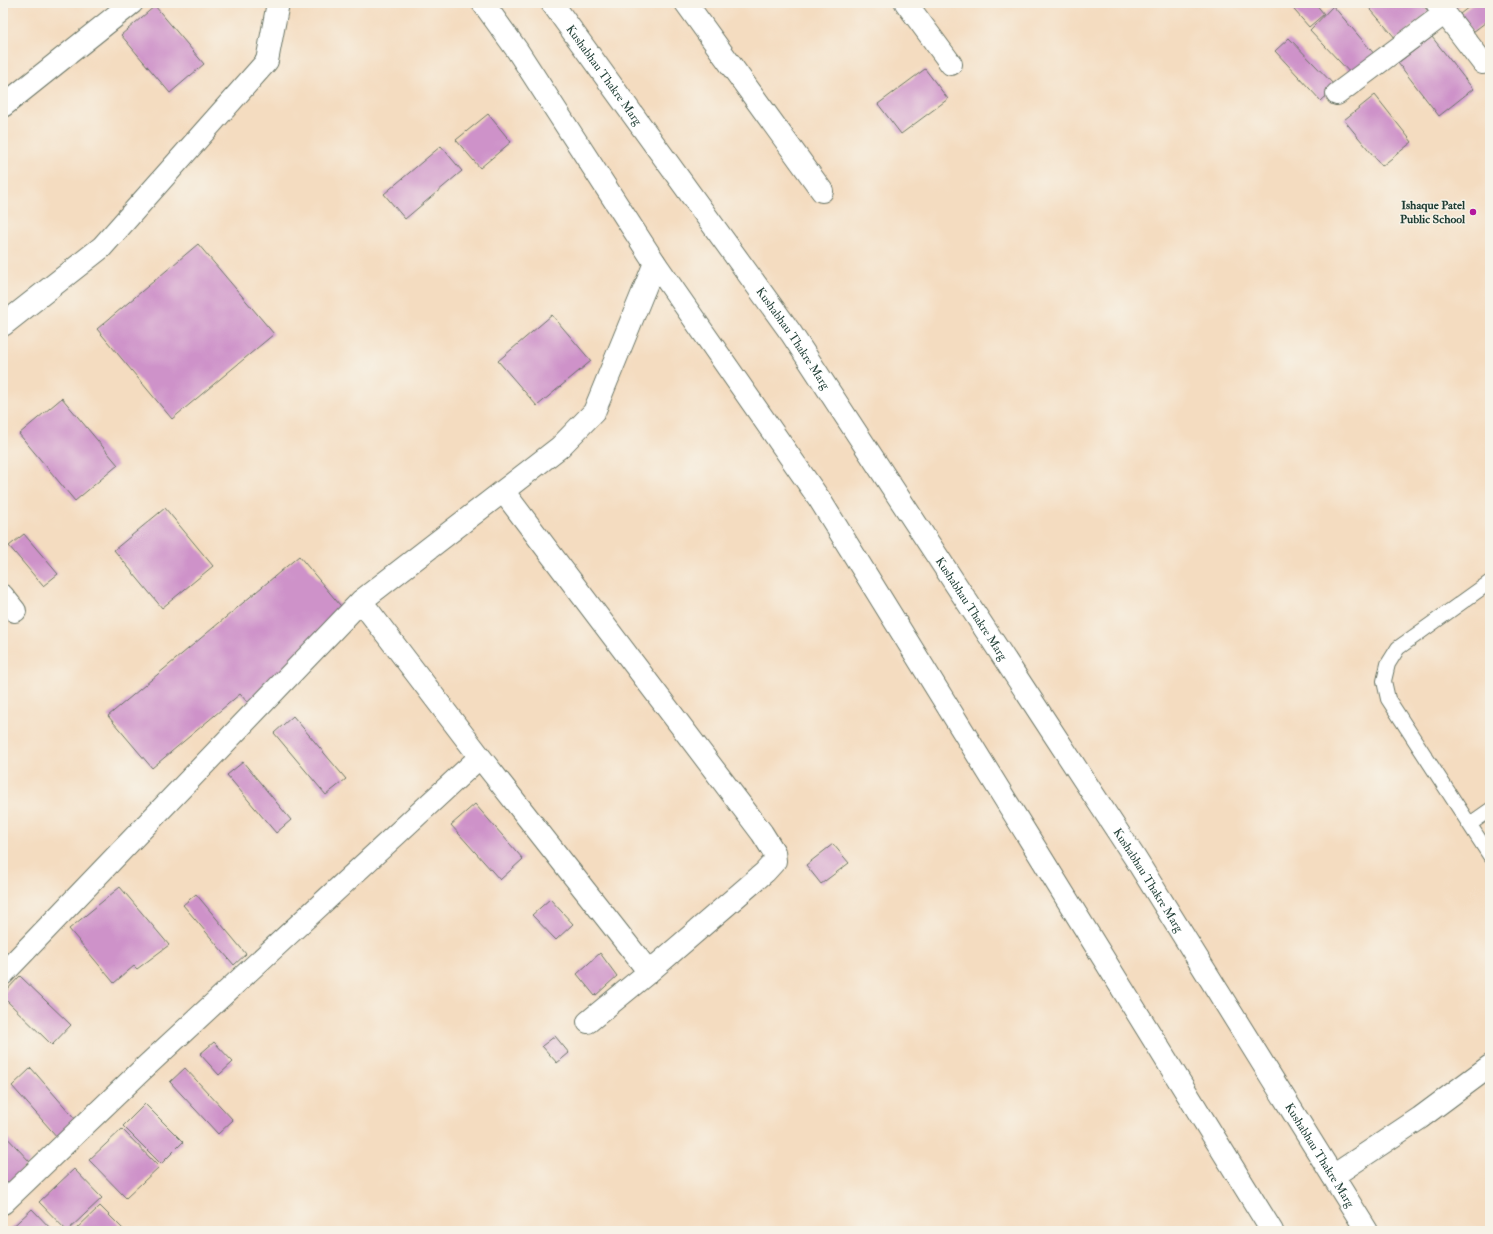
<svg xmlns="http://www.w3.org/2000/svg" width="1493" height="1234" font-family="'IM FELL Double Pica',serif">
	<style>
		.building { fill: #ce92c9 }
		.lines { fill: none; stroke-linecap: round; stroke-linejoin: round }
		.lane-casing { stroke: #6a7565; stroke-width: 16 }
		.street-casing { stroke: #6a7565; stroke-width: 24 }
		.secondary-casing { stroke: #6a7565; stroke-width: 24 }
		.lane { stroke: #fff; stroke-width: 14 }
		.street { stroke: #fff; stroke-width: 22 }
		.secondary { stroke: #fff; stroke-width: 22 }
		.poi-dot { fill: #b5179e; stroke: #f7f3e8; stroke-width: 1.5 }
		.labels { text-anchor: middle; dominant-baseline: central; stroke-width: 3; stroke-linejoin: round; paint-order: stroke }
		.street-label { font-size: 12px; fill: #1f3d34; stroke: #f7f3e8 }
		.poi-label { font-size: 12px; font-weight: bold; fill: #1f3d34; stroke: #f7f3e8; text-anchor: end }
	</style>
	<rect width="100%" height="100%" fill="#f7f3e8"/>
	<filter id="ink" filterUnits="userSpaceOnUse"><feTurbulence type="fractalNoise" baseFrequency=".025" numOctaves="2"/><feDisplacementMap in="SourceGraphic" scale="8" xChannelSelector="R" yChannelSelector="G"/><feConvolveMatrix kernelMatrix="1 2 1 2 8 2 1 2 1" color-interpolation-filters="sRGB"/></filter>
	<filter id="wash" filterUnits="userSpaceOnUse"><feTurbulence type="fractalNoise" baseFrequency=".012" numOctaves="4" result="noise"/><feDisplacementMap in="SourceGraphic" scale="16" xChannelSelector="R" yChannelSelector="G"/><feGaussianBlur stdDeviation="0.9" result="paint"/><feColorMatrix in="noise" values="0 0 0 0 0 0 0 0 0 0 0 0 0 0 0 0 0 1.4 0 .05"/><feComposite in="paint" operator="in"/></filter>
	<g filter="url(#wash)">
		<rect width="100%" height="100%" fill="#f4dcc0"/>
		<g id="blocks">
			<!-- building -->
			<path class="building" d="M1288,3h27l9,11 -15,13z
				M1365,3h56l8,9 -32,28z
				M1451,3h12l-8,6z
				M1474,3h16v16l-17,13 -13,-18z
				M155,6l49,58 -34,29 -49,-58z
				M1333,6l43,50 -23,20 -43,-46z
				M1432,37l41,52 -34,27 -41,-53z
				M1289,38l47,49 -15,14 -46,-50z
				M925,69l23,30 -47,35 -23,-30z
				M1375,95l37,47 -30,24 -38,-46z
				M488,114l23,28 -31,26 -24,-28z
				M441,146l21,25 -57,48 -21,-25z
				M198,244l76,90 -102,85 -75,-90z
				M552,315l39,46 -54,45 -39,-45z
				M62,398l56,67 -43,36 -56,-67z
				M165,508l48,58 -51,42 -48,-58z
				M24,534l34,40 -15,12 -34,-40z
				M299,556l51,61 -102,86 -8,-9 -88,74 -44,-52z
				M293,716l53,63 -20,16 -52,-62z
				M243,762l48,58 -15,13 -49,-58z
				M475,804l48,55 -23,21 -49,-55z
				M833,844l16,19 -28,21 -15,-19z
				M120,887l49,58 -32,24 -3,-3 -20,17 -45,-54z
				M196,894l50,60 -12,11 -51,-60z
				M550,899l23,25 -17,16 -24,-25z
				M600,953l17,23 -22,20 -18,-22z
				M20,976l51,49 -19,20 -49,-48v-3z
				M555,1036l14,17 -12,10 -15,-17z
				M214,1042l19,20 -14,13 -19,-21z
				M31,1068l46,53 -19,17 -46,-52z
				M185,1068l48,52 -15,14 -48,-52z
				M145,1104l38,38 -22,22 -38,-38z
				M122,1129l37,38 -33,31 -37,-38z
				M3,1133l27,29 -27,26z
				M74,1169l28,29 -35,33 -28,-29z
				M100,1206l25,25h-51z
				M32,1209l21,22h-45z"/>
		</g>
	</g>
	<g filter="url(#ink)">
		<use href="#blocks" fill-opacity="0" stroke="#6a7565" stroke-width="1"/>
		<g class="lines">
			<defs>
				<path id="lane" d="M1490,582l-92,66 -10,16 -4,17 4,18 102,157
					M1470,824l20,-14"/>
				<path id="street" d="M686,3l136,188
					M906,3l45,61
					M1437,3l46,60
					M1337,94l108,-81
					M3,106l129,-103
					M3,325l99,-78 165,-186 11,-58
					M503,491l259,342 12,19 1,9 -10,11 -116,100 -61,50
					M3,596l12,15
					M361,601l119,156 169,215
					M3,974l358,-373 199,-154 34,-35 61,-149
					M1333,1176l87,-58 70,-52
					M3,1203l139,-133 338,-313"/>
				<g id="secondary">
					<path d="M483,3l34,47 138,213 165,237 452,731"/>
					<path id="s1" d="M552,3l239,330 344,525 232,373"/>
				</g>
			</defs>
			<!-- lane casing -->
			<use href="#lane" class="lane-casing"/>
			<!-- street casing -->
			<use href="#street" class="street-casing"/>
			<!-- secondary casing -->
			<use href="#secondary" class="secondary-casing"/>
			<!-- lane -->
			<use href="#lane" class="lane"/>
			<!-- street -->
			<use href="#street" class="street"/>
			<!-- secondary -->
			<use href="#secondary" class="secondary"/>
		</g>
	</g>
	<!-- markers -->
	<circle class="poi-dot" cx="1473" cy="212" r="4"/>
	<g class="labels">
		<!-- street labels -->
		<g class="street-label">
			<text stroke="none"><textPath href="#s1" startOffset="89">Kushabhau Thakre Marg</textPath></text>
			<text stroke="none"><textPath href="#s1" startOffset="413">Kushabhau Thakre Marg</textPath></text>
			<text stroke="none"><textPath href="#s1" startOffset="737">Kushabhau Thakre Marg</textPath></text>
			<text stroke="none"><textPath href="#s1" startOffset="1061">Kushabhau Thakre Marg</textPath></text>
			<text stroke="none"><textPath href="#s1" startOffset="1385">Kushabhau Thakre Marg</textPath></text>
		</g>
		<!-- poi labels -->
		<g class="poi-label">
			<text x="1465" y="205">Ishaque Patel<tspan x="1465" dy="14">Public School</tspan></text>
		</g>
	</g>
	<!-- margin -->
	<rect width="1493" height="1234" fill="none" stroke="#f7f3e8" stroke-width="16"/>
</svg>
